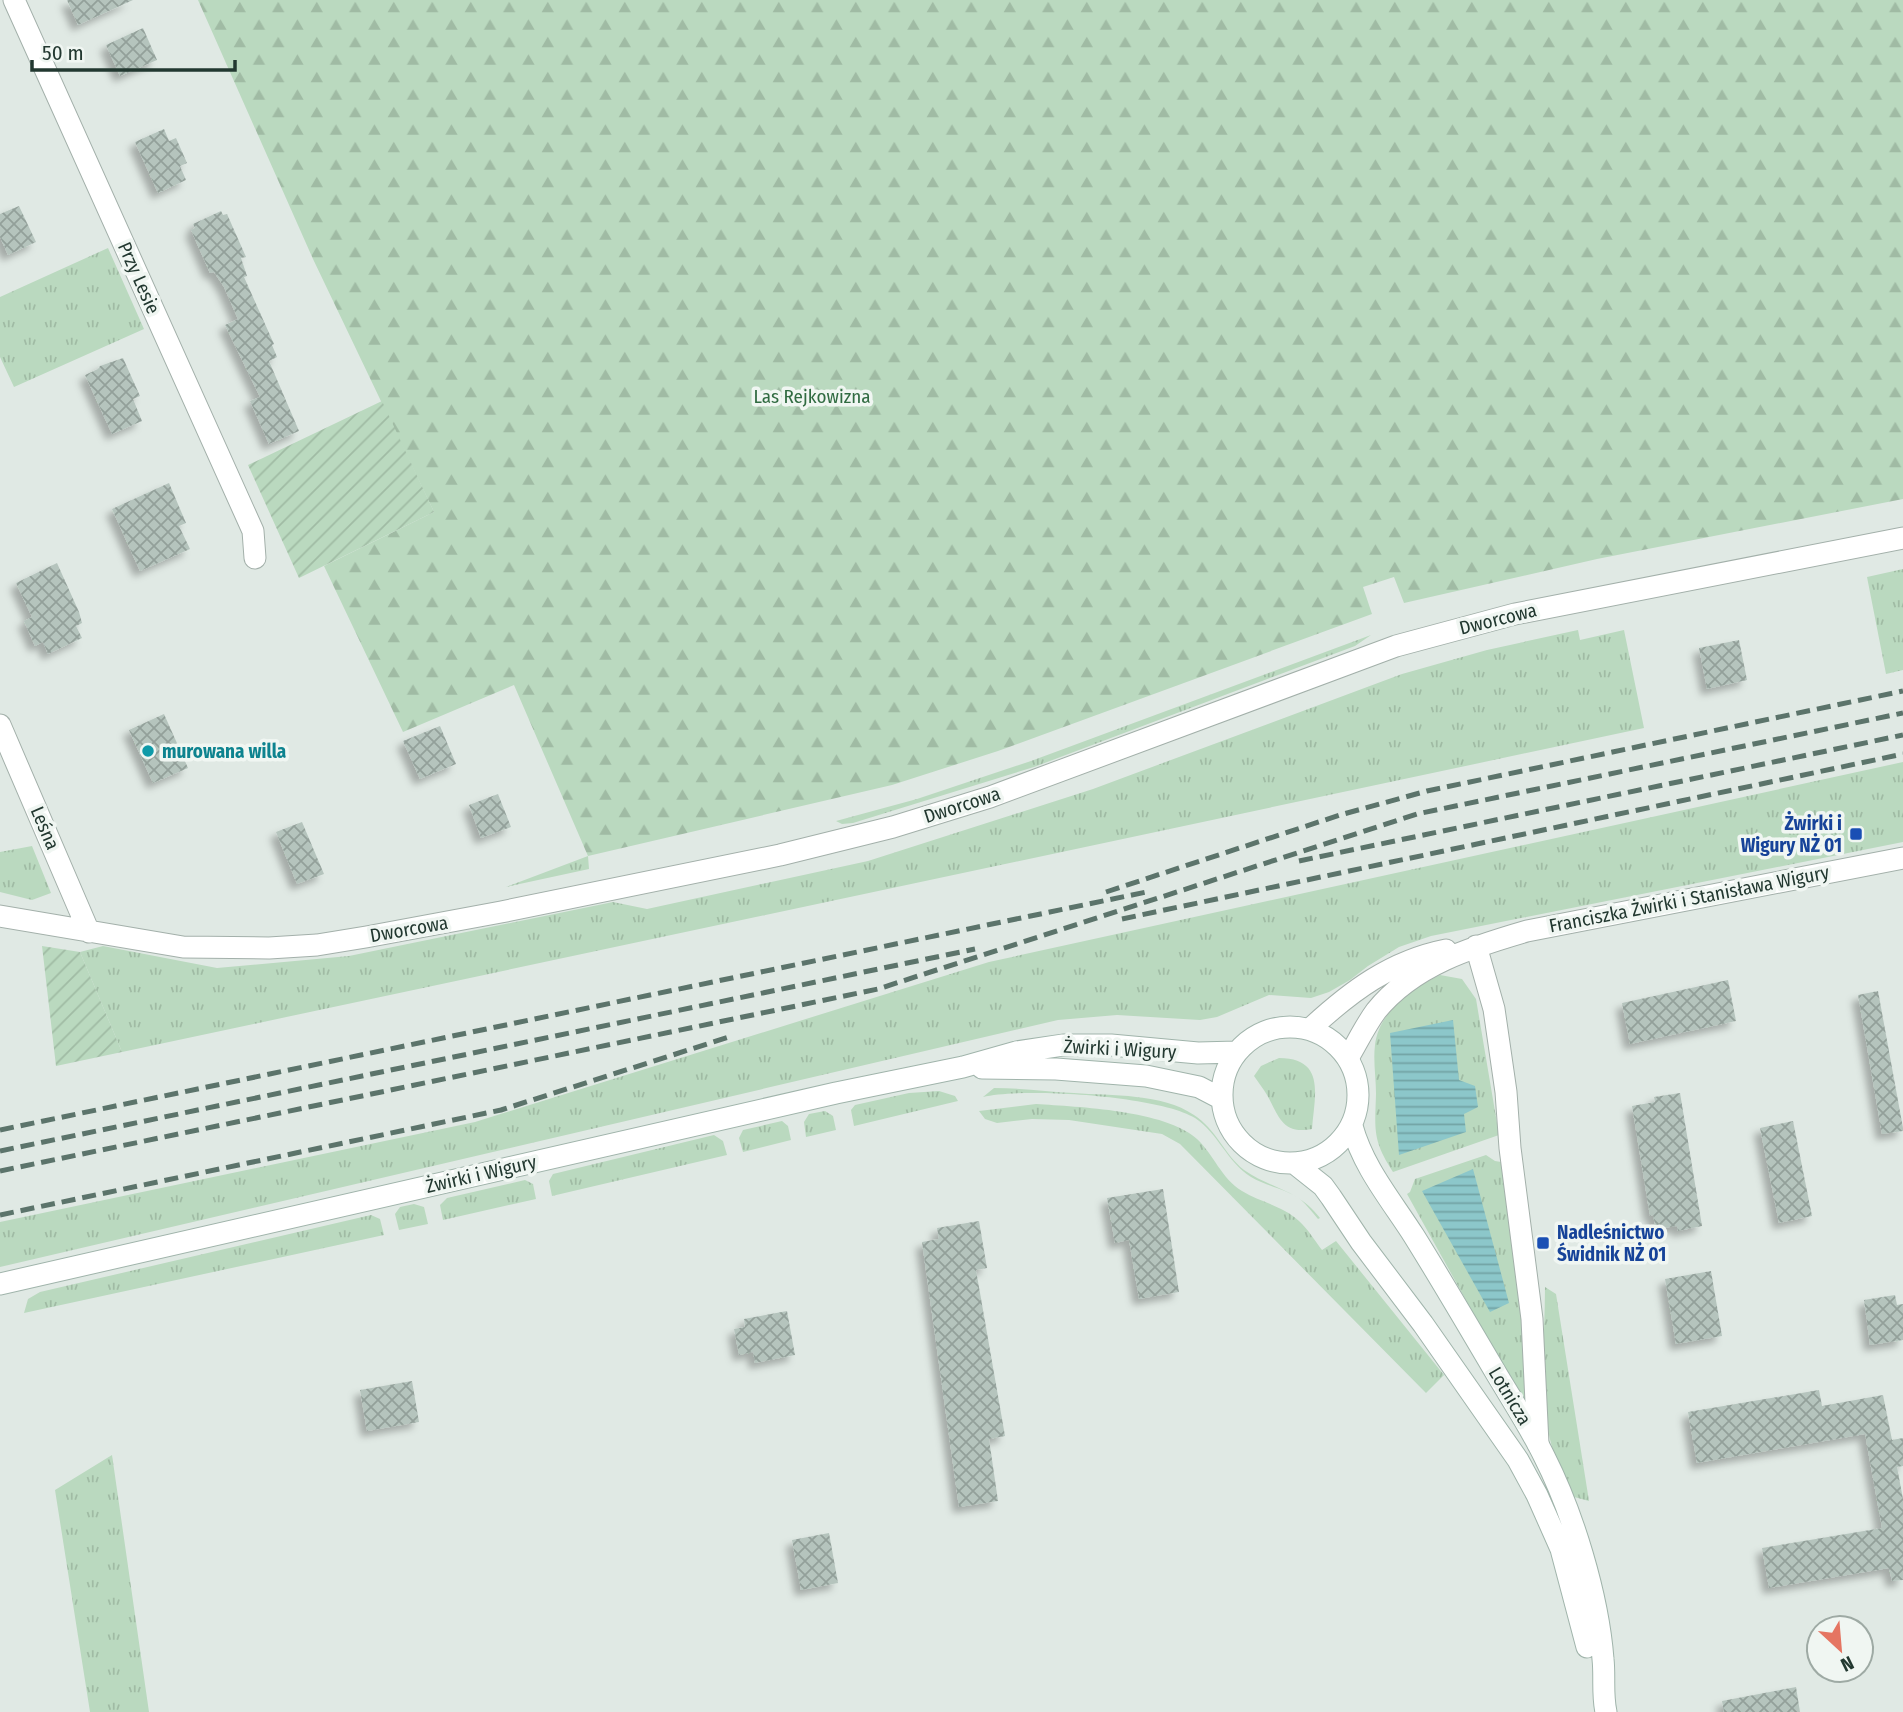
<svg xmlns="http://www.w3.org/2000/svg" width="1903" height="1712" font-family="'Fira Sans Condensed',sans-serif">
	<style>
		.grass { fill: url(#grass-tufts) }
		.forest { fill: url(#forest-firs) }
		.garden { fill: url(#garden-furrows) }
		.water { fill: url(#water-rules) }
		.building { fill: url(#building-cross-hatch); filter: url(#shadow) }
		.lines { fill: none; stroke-linecap: round; stroke-linejoin: round }
		.minor-casing { stroke: #a3b0aa; stroke-width: 23 }
		.secondary-casing { stroke: #a0b4ab; stroke-width: 23 }
		.minor { stroke: #fff; stroke-width: 21 }
		.secondary { stroke: #fff; stroke-width: 21 }
		.rail { stroke: #5c746b; stroke-width: 5; stroke-dasharray: 14 7; stroke-linecap: butt }
		.culture-dot { fill: #0f9aa8; stroke: #f0f6f2; stroke-width: 2.5 }
		.transit-dot { fill: #1a4fb4; stroke: #f0f6f2; stroke-width: 2.5 }
		.labels { text-anchor: middle; dominant-baseline: central; stroke-width: 7; stroke-linejoin: round; paint-order: stroke }
		.street-label { font-size: 19px; fill: #223830; stroke: #f0f6f2 }
		.park-label { font-size: 19px; fill: #306b41; stroke: #f0f6f2 }
		.culture-label { font-size: 19px; font-weight: bold; fill: #0d838f; stroke: #f0f6f2; text-anchor: start }
		.transit-label { font-size: 19px; font-weight: bold; fill: #164399; stroke: #f0f6f2; text-anchor: end }
	</style>
	<defs>
		<pattern id="grass-tufts" width="24" height="20" patternUnits="userSpaceOnUse" patternTransform="scale(1.75)"><rect width="24" height="20" fill="#bad9bf"/><path d="M3 7l-1-3M5 7V3M7 7l1-3M15 17l-1-3M17 17v-4M19 17l1-3" fill="none" stroke="#a0bba4"/></pattern>
		<pattern id="forest-firs" width="22" height="20" patternUnits="userSpaceOnUse" patternTransform="scale(1.75)"><rect width="22" height="20" fill="#bad9bf"/><path d="M5 1l3.5 6h-7zM16 11l3.5 6h-7z" fill="#a0bba4"/></pattern>
		<pattern id="garden-furrows" width="10" height="10" patternUnits="userSpaceOnUse" patternTransform="scale(1.75)"><rect width="10" height="10" fill="#bad9bf"/><path d="M-1 1l2-2M0 10L10 0M9 11l2-2" fill="none" stroke="#a0bba4"/></pattern>
		<pattern id="water-rules" width="6" height="5" patternUnits="userSpaceOnUse" patternTransform="scale(1.75)"><rect width="6" height="5" fill="#8cc7ca"/><path d="M0 2.5h6" fill="none" stroke="#72a3a4"/></pattern>
		<pattern id="building-cross-hatch" width="8" height="8" patternUnits="userSpaceOnUse" patternTransform="scale(1.75)"><rect width="8" height="8" fill="#b5c4bd"/><path d="M0 0l8 8M0 8l8-8" fill="none" stroke="#93a09a"/></pattern>
		<filter id="shadow"><feDropShadow dx="-6" dy="6" stdDeviation="3.5" flood-color="#0004"/></filter>
	</defs>
	<rect width="100%" height="100%" fill="#e0e9e4"/>
	<!-- grass -->
	<path class="grass" d="M108,248l36,81 -130,58 -14,-30v-60z
		M1903,569v101l-17,4 -19,-97z
		M1578,630l2,10 44,-10 20,98 -1522,324 -42,-100 23,-6 114,22 132,-12 264,-54 34,7 221,-48 225,-72 309,-115 85,-24z
		M1371,635l-16,11 -321,121 -181,56 -11,1 -6,-3 81,-22 114,-38z
		M1903,762v80l-472,94 -32,11 -31,19 -18,14 -21,12 -18,6 -42,-3 -52,22 -17,3 -83,-5 -59,5 -1058,247v-45l475,-100 514,-160z
		M32,846l19,47 -19,7 -32,-8v-40z
		M588,856l1,13 -83,18z
		M1440,975l22,4 14,20 23,136 -106,37c-21,-32 -18,-43 -17,-78 0,-17 -3,-33 -1,-49 4,-34 37,-57 65,-70z
		M1279,1058c48,0 35,40 33,71 -30,6 -33,-13 -45,-34 -4,-7 -9,-13 -13,-19l7,-10z
		M994,1088c27,0 54,4 80,5 38,3 88,0 120,22 22,14 30,39 50,55 27,19 54,19 76,48l-2,1c-6,-7 -11,-14 -18,-20 -15,-10 -34,-13 -49,-22 -24,-15 -33,-44 -56,-59 -35,-22 -170,-31 -212,-21z
		M939,1091l16,5 3,5 -104,25 -3,-16 4,-5 54,-12z
		M1036,1104c43,3 129,6 161,35 17,16 24,39 45,52 18,11 41,15 57,30 9,8 16,20 23,29l14,-9 108,134 -18,18 -246,-249 -18,-10 -93,-14 -37,-1 -35,4 -12,-4 -6,-8z
		M825,1111l8,5 3,14 -30,7 -2,-15 5,-8z
		M782,1121l6,5 3,14 -48,12 -4,-14 4,-8z
		M714,1135l9,6 4,14 -175,41 -3,-15 4,-7z
		M1486,1155l9,6 6,1 17,123 10,113 -6,3 -115,-207 3,-2 5,-13z
		M525,1180l8,4 3,15 -93,21 -3,-15 7,-7z
		M414,1204l10,3 4,17 -29,6 -4,-16 5,-7z
		M371,1215l9,4 4,16 -360,78 4,-14 12,-7z
		M1545,1287l11,7 33,207 -15,-4c-8,-16 -17,-33 -22,-50 -14,-51 -7,-108 -7,-160z
		M112,1455l37,257h-59l-35,-222z"/>
	<!-- forest -->
	<path class="forest" d="M198,0h1705v499l-306,60 -193,44 -10,-26 -31,10 9,27 -374,137 -106,34 -304,71 -74,-171 -111,47 -79,-166 110,-54 -121,-253z"/>
	<!-- garden -->
	<path class="garden" d="M382,401l52,111 -135,66 -51,-113z
		M42,946l38,6 42,100 -66,14z"/>
	<!-- water -->
	<path class="water" d="M1453,1020l6,60 16,6 3,21 -14,7 2,18 -67,23 -9,-122z
		M1473,1169l36,134 -19,9 -68,-121z"/>
	<!-- building -->
	<path class="building" d="M67,0h66l-55,25z
		M143,28l14,32 -37,16 -14,-31z
		M164,129l5,12 7,-3 11,25 -7,3 6,14 -28,13 -23,-51z
		M19,206l17,36 -28,13 -8,-18v-23z
		M221,211l2,4 4,-1 19,43 -5,1 6,18 -3,1 30,67 -2,1 5,12 -8,4 30,70 -30,13 -19,-43 10,-4 -35,-72 13,-6 -14,-32 -10,-15 -4,1 -19,-43 4,-2 -2,-4z
		M123,358l17,38 -7,3 9,22 -30,13 -27,-59 13,-6 2,-3z
		M169,483l17,40 -7,3 11,23 -50,22 -28,-62z
		M57,563l22,49 3,11 -6,3 6,12 -34,16 -5,-12 -8,4 -11,-25 8,-4 -16,-34z
		M1739,640l8,40 -40,9 -8,-41z
		M164,714l24,54 -35,15 -24,-53z
		M440,726l16,38 -36,15 -17,-38z
		M498,794l13,33 -30,11 -12,-33z
		M302,822l22,52 -27,10 -21,-52z
		M1728,980l8,41 -106,23 -8,-41z
		M1878,991l25,137v3l-21,3 -24,-139z
		M1680,1093l22,133 -24,5 -1,-5 -21,3 -3,-14 -3,1 -18,-110 23,-4 -1,-5z
		M1793,1121l19,95 -33,7 -19,-95z
		M1163,1189l16,103 -40,7 -10,-59 -14,3 -8,-45z
		M979,1221l8,47 -11,2 29,166 -16,3 9,62 -39,6 -37,-265 17,-3 -2,-11z
		M1711,1271l11,65 -46,8 -11,-65z
		M1895,1295l2,10 6,-1v36l-33,5 -6,-45z
		M787,1311l8,44 -40,8 -2,-11 -14,3 -5,-26 11,-2 -1,-8z
		M412,1381l7,41 -52,9 -7,-41z
		M1819,1390l3,16 61,-11 9,45 11,-2v28l-6,1 6,32v81l-11,1 -3,-13 -120,20 -7,-40 120,-20 -17,-94 -168,29 -9,-51z
		M829,1533l9,50 -37,7 -9,-50z
		M1796,1687l4,25h-76l-2,-11z"/>
	<g class="lines">
		<defs>
			<path id="minor" d="M14,0l239,531 2,27
				M0,725l89,207
				M0,916l183,31 86,1 48,-3 49,-8 135,-25 279,-57 113,-28 97,-30 406,-151 119,-32 388,-76
				M1476,946l18,63 12,83 4,56 22,171 6,125
				M1310,1029c41,-38 81,-68 136,-79
				M1348,1058c9,-15 17,-32 28,-47 37,-46 96,-64 151,-80l376,-73"/>
			<path id="secondary" d="M1222 1095a68 68 0 1 1 136 0a68 68 0 1 1-136 0Z
				M982,1068l74,1 90,7 53,11 23,12
				M1352,1126c11,41 39,74 62,110 28,45 55,91 82,137 16,27 34,54 48,83 29,57 54,139 59,203 2,18 -1,35 3,53
				M1294,1163l29,23 8,11 30,45 62,82 95,136 19,35 24,54 26,98
				M0,1284l836,-191 127,-26 53,-15 47,-7h48l87,8 39,-1"/>
		</defs>
		<!-- minor casing -->
		<use href="#minor" class="minor-casing"/>
		<!-- secondary casing -->
		<use href="#secondary" class="secondary-casing"/>
		<!-- minor -->
		<use href="#minor" class="minor"/>
		<!-- secondary -->
		<use href="#secondary" class="secondary"/>
		<!-- rail -->
		<path class="rail" d="M1299,861l604,-126
			M1106,892l234,-77 87,-24 476,-100
			M1122,919l781,-165
			M0,1130l1151,-239
			M0,1151l975,-202
			M0,1171l878,-182 539,-175 486,-101
			M0,1215l501,-105 231,-74"/>
	</g>
	<!-- markers -->
	<circle class="culture-dot" cx="148" cy="751" r="7"/>
	<g class="transit-dot">
		<rect x="1849" y="827" width="14" height="14" rx="3.5"/>
		<rect x="1536" y="1236" width="14" height="14" rx="3.5"/>
	</g>
	<g class="labels">
		<!-- street labels -->
		<g class="street-label">
			<text transform="translate(139 278) rotate(66)">Przy Lesie</text>
			<text transform="translate(1498 619) rotate(-14)">Dworcowa</text>
			<text transform="translate(962 805) rotate(-18)">Dworcowa</text>
			<text transform="translate(45 828) rotate(67)">Leśna</text>
			<text transform="translate(1689 899) rotate(-11)">Franciszka Żwirki i Stanisława Wigury</text>
			<text transform="translate(409 929) rotate(-10)">Dworcowa</text>
			<text transform="translate(1120 1049) rotate(3)">Żwirki i Wigury</text>
			<text transform="translate(481 1174) rotate(-13)">Żwirki i Wigury</text>
			<text transform="translate(1510 1396) rotate(59)">Lotnicza</text>
		</g>
		<!-- park labels -->
		<g class="park-label">
			<text x="812" y="396">Las Rejkowizna</text>
		</g>
		<!-- culture labels -->
		<g class="culture-label">
			<text x="162" y="751">murowana willa</text>
		</g>
		<!-- transit labels -->
		<g class="transit-label">
			<text x="1842" y="823">Żwirki i<tspan x="1842" dy="22">Wigury NŻ 01</tspan></text>
			<text x="1557" y="1232" text-anchor="start">Nadleśnictwo<tspan x="1557" dy="22">Świdnik NŻ 01</tspan></text>
		</g>
	</g>
	<!-- north arrow -->
	<g transform="translate(1840 1649) rotate(154)"><circle r="33" fill="#f0f6f2" stroke="#9eaaa4" stroke-width="2"/>
	<path d="M0-5L12 26L0 18L-12 26Z" fill="#e57562"/>
	<text y="-10" font-size="19" font-weight="bold" text-anchor="middle" fill="#223830">N</text>
	</g>
	<!-- scale -->
	<path d="M32 60v10h203v-10" fill="none" stroke="#223830" stroke-width="3.5"/>
	<text x="42" y="60" font-size="21" fill="#223830" stroke="#f0f6f2" stroke-width="5" paint-order="stroke">50 m</text>
</svg>
